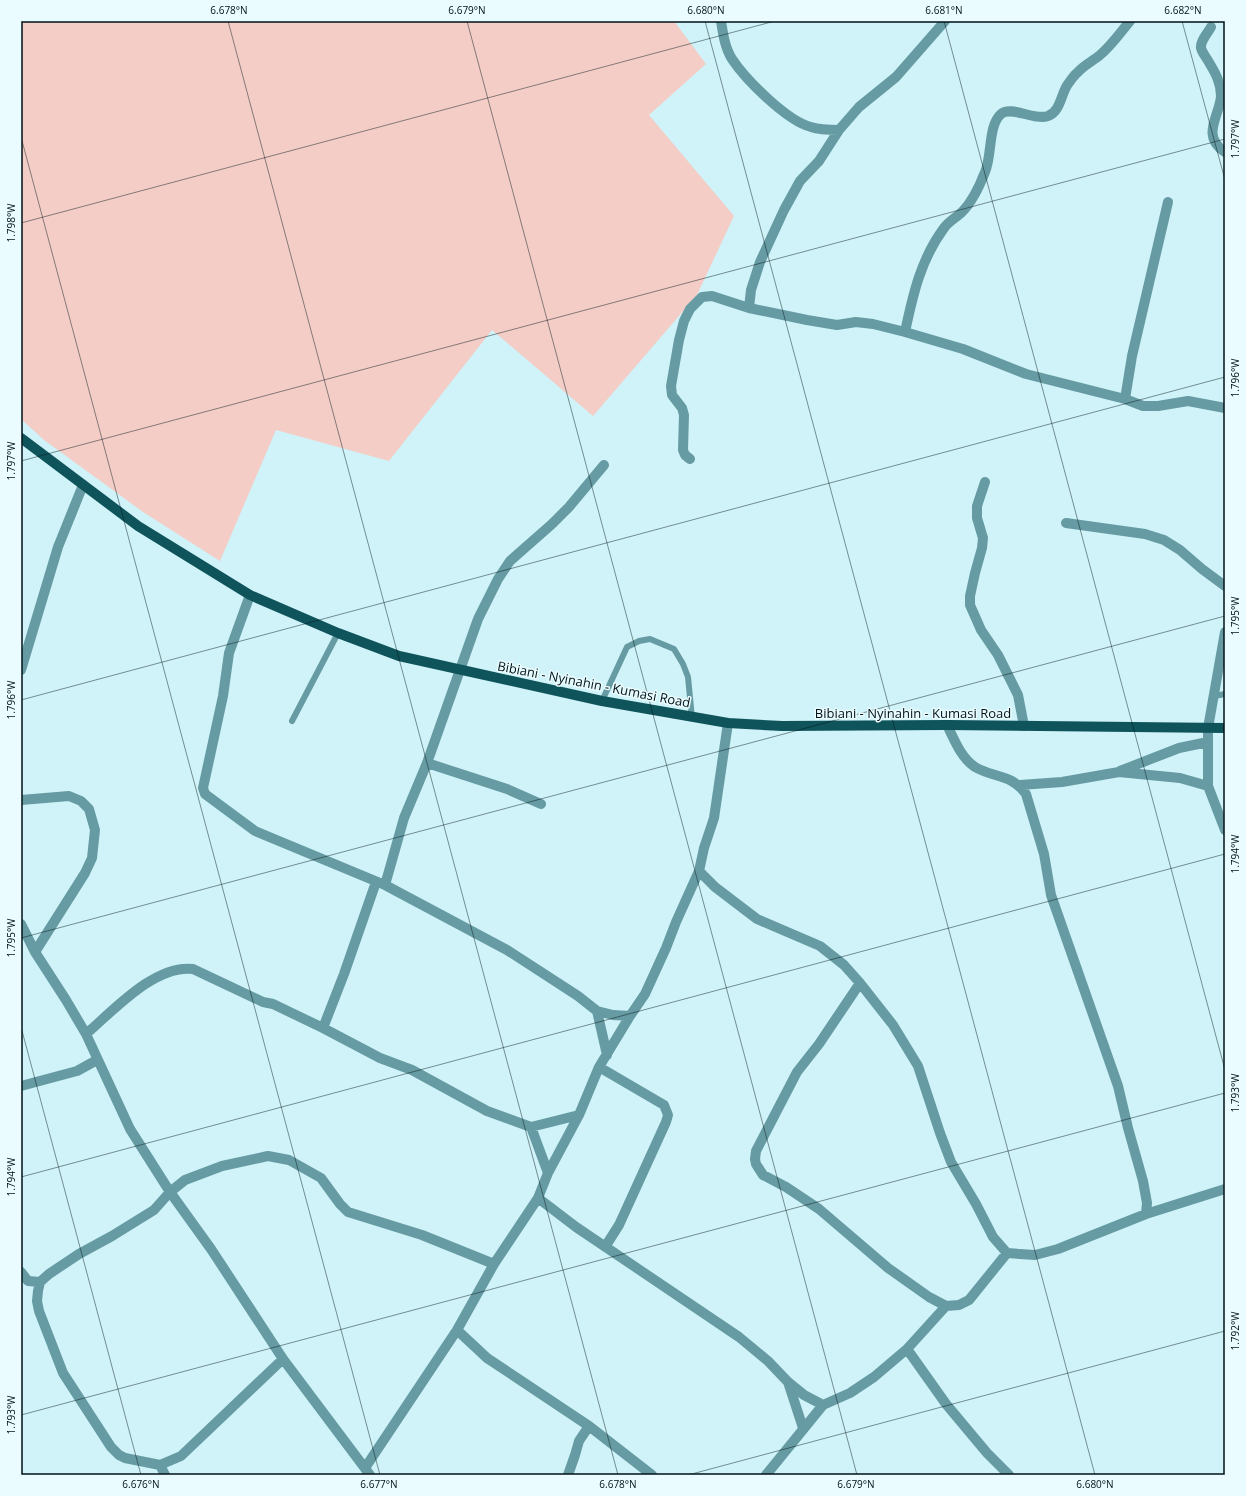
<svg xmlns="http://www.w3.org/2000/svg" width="1246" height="1496" font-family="'Open Sans',sans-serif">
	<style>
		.green { fill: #f4cdc7 }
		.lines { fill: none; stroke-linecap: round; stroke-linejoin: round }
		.service { stroke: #679ba3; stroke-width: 6 }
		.minor { stroke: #679ba3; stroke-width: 10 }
		.primary { stroke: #0f535b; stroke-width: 10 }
		.ticks { fill: none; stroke: #001216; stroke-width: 1; stroke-opacity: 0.45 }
		.labels { text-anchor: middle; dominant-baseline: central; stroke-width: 3; stroke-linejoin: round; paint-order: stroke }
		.street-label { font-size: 13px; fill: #001216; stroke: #eafcff }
		.neatline { fill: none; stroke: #001216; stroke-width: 1.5 }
		.ticks-label { font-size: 10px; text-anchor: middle; fill: #001216 }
	</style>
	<rect width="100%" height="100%" fill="#cff3f8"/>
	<!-- green -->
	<path class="green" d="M21,21h653l32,43 -57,51 85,101 -37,79 -104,121 -101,-86 -103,131 -113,-31 -56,131 -77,-49 -99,-72 -23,-21z"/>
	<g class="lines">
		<!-- service -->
		<path class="service" d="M1214,696l11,-2
			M602,701l25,-54 12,-6 11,-2 24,10 9,15 5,13 4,41
			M292,721l46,-88"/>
		<!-- minor -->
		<path class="minor" d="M721,21c2,13 4,27 11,38 14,21 55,62 79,68 9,3 18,3 28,3
			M1130,21c-10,12 -19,25 -30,34 -7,6 -16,10 -22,17 -4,3 -7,8 -10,12 -7,9 -7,27 -20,32 -14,5 -37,-11 -47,-2 -13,11 -9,43 -16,58 -5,13 -13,30 -23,40 -5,5 -13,9 -18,16 -23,31 -31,66 -39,104l58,17 63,25 99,25 18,7h15l30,-5 37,7
			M1211,27c-3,6 -11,14 -10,21 1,4 4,8 6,11 7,12 14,22 14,37 -1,19 -21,40 4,56
			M749,308l2,-18 9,-28 24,-52 16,-29 19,-20 20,-31 20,-23 37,-30 49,-56
			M1125,399l7,-43 36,-154
			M690,459l-5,-4 -2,-5 1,-35 -2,-7 -10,-13 -1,-9 8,-46 5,-19 6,-12 12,-12 10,-1 37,12 58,12 30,5 19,-3 17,2 32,8
			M985,482l-8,24v12l6,20 -1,10 -7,25 -5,23v9l11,25 17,25 20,40 6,31
			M1066,523l79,11 19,6 16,10 22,19 23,17
			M250,595l-21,58 -6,43 -20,92 2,6 50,37 130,54 122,65 71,46 19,15 16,4 17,1
			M1225,632l-17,96v58l17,44
			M21,670l37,-123 25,-62
			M947,725c7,14 14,33 28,42 19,11 37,7 51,27l18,60 7,41 67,191 10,42 15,53 4,22 -1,11
			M427,763l80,26 34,15
			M1120,771l59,-23 29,-6
			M1020,785l42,-3 57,-10 61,6 28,8
			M21,800l48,-4 12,5 8,8 6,21 -3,28 -7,15 -50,79
			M699,871l16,16 42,32 63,27 24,19 16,18 33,42 25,41 22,67 11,29 25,42 17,33 14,16 28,2 23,-6 88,-35 79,-25
			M385,885l19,-67 23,-55 51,-144 20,-40 12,-18 42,-37 17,-17 35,-42
			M21,924l14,28 31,48 20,34 44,95 40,63 41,57 72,110 87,116
			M860,983l-41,61 -22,28 -41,79 -1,8 1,5 7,11 23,12 33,22 69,59 41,29 17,9 13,-1 10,-5 38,-47
			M597,1011l10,44
			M323,1028l21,-54 32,-92
			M86,1034c27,-23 69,-70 107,-65l70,33 10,2 50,24 57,30 32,12 75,41 44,16 48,-12
			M599,1067l65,38 4,10 -2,7 -47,103 -14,22
			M21,1086l56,-15 20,-11
			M531,1127l17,46
			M538,1198l38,29 163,110 29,24 20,21 16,13 19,10
			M21,1272l7,9 12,1
			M457,1330l30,28 102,68 63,49
			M907,1349l39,55 41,49 22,22
			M283,1359l-102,97 -21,9 -35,-7 -6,-3 -8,-8 -48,-74 -24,-62 -2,-10 1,-10 2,-9 9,-8 30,-20 33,-18 42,-26 16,-18 15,-12 37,-14 46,-10 21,4 32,18 19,26 8,8 74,23 72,29
			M788,1382l15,46
			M160,1465l5,10
			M365,1468l92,-138 37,-66 44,-66 10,-25 31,-58 20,-48 31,-51 15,-22 21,-46 10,-26 23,-51 5,-23 10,-30 14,-95
			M568,1475l7,-20 4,-14 10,-15
			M766,1475l57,-70 27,-12 24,-16 33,-28 39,-43"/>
		<!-- primary -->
		<path class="primary" d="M21,438l117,88 112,69 88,38 61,23 203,45 126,22 54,3 165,-1 278,3"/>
	</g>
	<!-- ticks -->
	<path class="ticks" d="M228,21l390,1454M467,21l390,1454M705,21l390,1454M944,21l281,1049M1182,21l43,159M21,137l359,1338M21,223l754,-202M21,461l1204,-322M21,700l1204,-323M21,938l1204,-322M21,1027l120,448M21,1177l1204,-323M21,1415l1204,-322M688,1475l537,-144"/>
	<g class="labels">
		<!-- street labels -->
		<g class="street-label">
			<text transform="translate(594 684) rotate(11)">Bibiani - Nyinahin - Kumasi Road</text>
			<text x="913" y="713">Bibiani - Nyinahin - Kumasi Road</text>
		</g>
	</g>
	<!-- border -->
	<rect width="1246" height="1496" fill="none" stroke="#eafcff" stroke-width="44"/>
	<rect x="22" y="22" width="1202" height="1452" class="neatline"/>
	<g class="ticks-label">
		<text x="229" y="14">6.678°N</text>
		<text x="467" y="14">6.679°N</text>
		<text x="706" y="14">6.680°N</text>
		<text x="944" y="14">6.681°N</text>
		<text x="1183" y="14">6.682°N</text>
		<text transform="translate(1235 139) rotate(-90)" y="4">1.797°W</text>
		<text transform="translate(11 223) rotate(-90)" y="4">1.798°W</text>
		<text transform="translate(1235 378) rotate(-90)" y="4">1.796°W</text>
		<text transform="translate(11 461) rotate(-90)" y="4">1.797°W</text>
		<text transform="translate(1235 616) rotate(-90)" y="4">1.795°W</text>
		<text transform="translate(11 700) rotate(-90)" y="4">1.796°W</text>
		<text transform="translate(1235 854) rotate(-90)" y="4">1.794°W</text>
		<text transform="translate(11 938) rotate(-90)" y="4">1.795°W</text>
		<text transform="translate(1235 1093) rotate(-90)" y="4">1.793°W</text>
		<text transform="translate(11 1177) rotate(-90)" y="4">1.794°W</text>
		<text transform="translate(1235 1331) rotate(-90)" y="4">1.792°W</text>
		<text transform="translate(11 1415) rotate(-90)" y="4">1.793°W</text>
		<text x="141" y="1488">6.676°N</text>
		<text x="379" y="1488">6.677°N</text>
		<text x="618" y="1488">6.678°N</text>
		<text x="856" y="1488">6.679°N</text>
		<text x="1095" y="1488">6.680°N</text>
	</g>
</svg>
